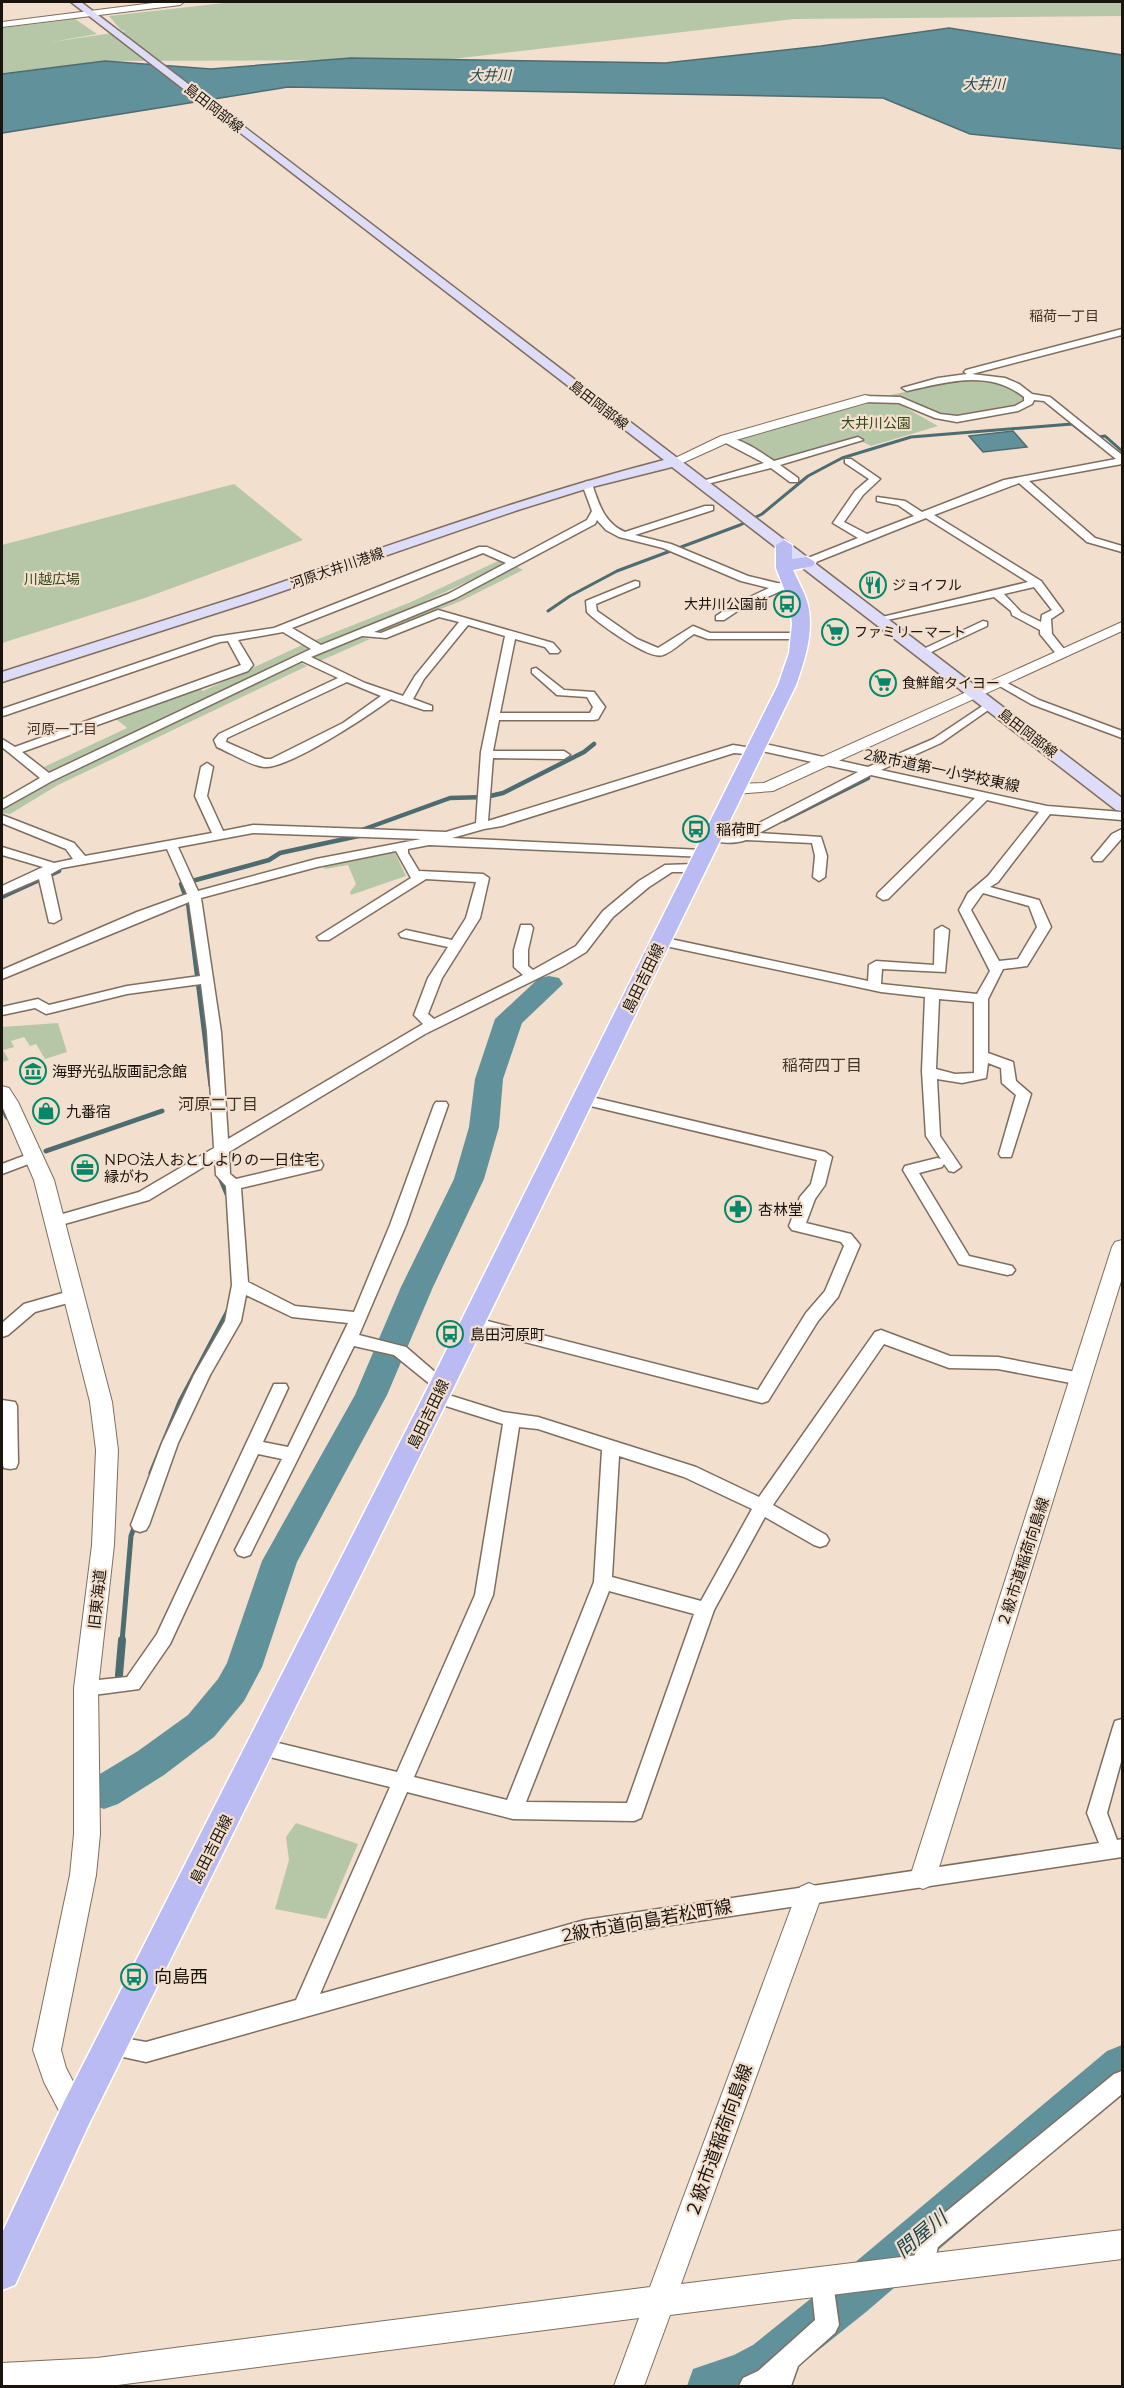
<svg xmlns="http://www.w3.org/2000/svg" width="1124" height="2388" font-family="Montserrat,'Noto Sans JP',sans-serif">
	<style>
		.green { fill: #b6c7a8 }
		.water { fill: #61929b; stroke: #4c6c71; stroke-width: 1.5 }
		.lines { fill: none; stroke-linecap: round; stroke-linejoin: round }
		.stream-far3 { stroke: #4c6c71; stroke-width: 3 }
		.stream-far2 { stroke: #4c6c71; stroke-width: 4.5 }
		.stream-far1 { stroke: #4c6c71; stroke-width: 5 }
		.stream { stroke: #4c6c71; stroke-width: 8 }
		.river { fill: #61929b; fill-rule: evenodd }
		.minor-casing { stroke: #7f6e5f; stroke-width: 3 }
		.tertiary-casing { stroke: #7f6e5f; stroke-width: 2 }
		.secondary-casing { stroke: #7f6e5f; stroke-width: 3 }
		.primary-casing { stroke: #fff; stroke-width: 3 }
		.minor { fill: #fff; fill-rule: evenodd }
		.tertiary { fill: #fff; fill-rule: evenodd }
		.secondary { fill: #ddddf9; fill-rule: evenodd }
		.primary { fill: #bbbbf4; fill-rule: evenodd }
		.labels { text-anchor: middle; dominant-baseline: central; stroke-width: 4.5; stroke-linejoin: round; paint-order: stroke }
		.far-water-label { font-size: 14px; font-style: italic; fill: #19464e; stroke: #f2dfce }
		.far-street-label { font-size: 14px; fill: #1a140e; stroke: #f2dfce }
		.far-neighbourhood-label { font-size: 14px; fill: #423326; stroke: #f2dfce }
		.far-park-label { font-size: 14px; fill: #314915; stroke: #f2dfce }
		.far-poi-label { font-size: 14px; fill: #1a140e; stroke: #f2dfce; text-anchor: start }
		.street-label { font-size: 15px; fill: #1a140e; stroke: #f2dfce }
		.poi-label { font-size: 15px; fill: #1a140e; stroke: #f2dfce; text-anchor: start }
		.neighbourhood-label { font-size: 16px; fill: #423326; stroke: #f2dfce }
		.near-street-label { font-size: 18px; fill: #1a140e; stroke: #f2dfce }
		.near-poi-label { font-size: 18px; fill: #1a140e; stroke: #f2dfce; text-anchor: start }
		.near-water-label { font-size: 20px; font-style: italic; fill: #19464e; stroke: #f2dfce }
	</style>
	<rect width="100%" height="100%" fill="#f2dfce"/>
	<!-- green -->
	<path class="green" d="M233,2h889v14l-328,3 -350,41 -339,1 -103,12v-45l73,-9 22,15 -45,8 74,-11 -5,-1 -12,-14z
		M968,378l35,5 22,14 -1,5 -8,4c-22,4 -49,14 -71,9 -21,-4 -35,-16 -59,-19z
		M875,402l26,3 37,21 -67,20 -14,-7 -85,24 -42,-24z
		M234,484l69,56 -158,58 -143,45v-98z
		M498,561l8,3 -89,41 -97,40 -7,-4 98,-39z
		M517,567l6,3 -62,31 -77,30 -10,-1 80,-32z
		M357,637l13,2 -50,22 -8,-4z
		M302,645l7,4 -258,123 -7,-5 83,-39 -11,-9 84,-30 3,2z
		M299,662l8,4 -249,119 -48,29 -8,-1v-4l49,-29z
		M394,851l12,25 -55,19 -1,-3 6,-8 -8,-19 -23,4 -3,-4z
		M58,1023l9,29 -22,7 -9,-15 -6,2 -6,-9 -13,4 3,6 -11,3 6,10 -7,2v-35z
		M296,1823l62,21 -32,75 -51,-10 14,-49 -3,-23z"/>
	<!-- water -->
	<path class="water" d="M949,28l173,27v94l-152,-15 -87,-36 -595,-11 -286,46v-59l103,-13 106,8 140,-11 314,5 156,-17z
		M1013,431l14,16 -44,5 -14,-16z"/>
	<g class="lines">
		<!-- stream-far3 -->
		<path class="stream-far3" d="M548,611l22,-15 47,-25 123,-46 22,-11 46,-38 34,-18 69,-21 161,-13 18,14 15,-2 17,15"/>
		<!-- stream-far2 -->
		<path class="stream-far2" d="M784,820l84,-42
			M359,831l91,-33 36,-1 17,-4 81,-41 10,-8
			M2,897l57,-26
			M208,1063l-20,-160 -7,-19 88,-24 11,-7 83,-18"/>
		<!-- stream-far1 -->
		<path class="stream-far1" d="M208,1062l3,24
			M2,1106l5,11
			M46,1151l116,-40
			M219,1175l8,19
			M151,1473l29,-71 48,-91
			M122,1642l9,-106 4,-11"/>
		<!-- stream -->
		<path class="stream" d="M119,1675l3,-35"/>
		<!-- river -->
		<path class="river" d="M549,976l10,2 4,6 -41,39 -19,56 -4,48 -15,52 -51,108 -46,108 -90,167 -35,105 -18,34 -30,36 -50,38 -46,29 -14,5 -14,-5 -5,-12 5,-12 48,-29 50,-36 30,-36 9,-16 35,-102 93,-166 46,-108 53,-108 15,-52 6,-48 20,-60 44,-41z
			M1122,2045v47l-256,220 -81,65 -16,9h-82l6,-17 41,-14 19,-10 81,-65 273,-229z"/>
		<defs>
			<path id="minor" d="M1122,329v6l-150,39 33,4 14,6 13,10 18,3 72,58v9l-93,17 66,57 27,8v6l-35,-10 -68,-59 -85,32 107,66 22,30 -12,8 1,15 16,20 -2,2h-8l-18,-22v-4l-28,-15 -1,-4 -17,-14 -116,25v-4l150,-36 -102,-64 -115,46h-8v-4l55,-22 -25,-15 22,-32 14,-12 -24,-16v-4h6l29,20 -17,16 -19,27 23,12 47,-18 -16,-11 -21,-4v-4l28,4 17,11 82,-32 112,-21 -72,-58 -10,-1 -2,4 -14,7 -61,11 -22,-4 -36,-15 -34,-1 -5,-3 5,-3 35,1 40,17 17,2 58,-10 9,-5v-4c-35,-28 -77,-15 -117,-6l-5,-3 36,-10 29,-4 -3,-2 2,-2zM1034,587l18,23 -10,5 -1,7 -20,-10 -17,-18z
				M722,437c16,-1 39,15 52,24l84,-24 5,3 -83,25 18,13v4h-8l-19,-14 -72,18v-4l65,-19 -42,-22z
				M587,481l5,3c7,20 12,39 33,48l80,-26h8v4l-78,25 36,9 77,32 29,7 16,1 5,3 -5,3h-10l-44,20 -15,10h-8v-4l15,-10 38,-18 -28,-7 -78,-33 -44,-11 -13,-7 -9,-10 -2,4 -139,74 -82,34 7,1 57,-23 115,33 7,8 -2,2h-8l-5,-6 -30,-8 -15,74h90l3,-6 -6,-10 -30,-2 -25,-22v-4l4,-1 28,22 30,2 11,15 -7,12 -4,1h-95l-6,31h71l6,4 -6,4 -71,-1 -5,63 245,-76 19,3v-5l4,-1 112,25 65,-28 57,-38 4,1v4l-53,37 -60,27 166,36 75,6v8l-72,-6 -52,68 -8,5 49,13 12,27 -24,39 -24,3 -15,30v54l25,9 3,19 15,13 -20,63h-10l-2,-3 17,-59 -14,-12 -1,-15 -13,-5 -2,15 -24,5 -25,-4 3,57 21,31 -7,5 -5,-1 -5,-7 -2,3 -23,6 50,83 43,10 3,4 -3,4 -5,1 -48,-11 -56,-94 2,-4 32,-8 4,1 -15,-23 -4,-65 3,-74 -44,-5 -220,-47 -7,-4 7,-4 207,44 1,-16 7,-4 58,4 1,-35 7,-4 7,4 -4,42 -63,-3 -1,15 96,10 13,-23 -31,-61 9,-17 20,-17 51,-64 -52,-12 -99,99 -5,1 -6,-4 1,-3 97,-95 -104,-23 -112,58 62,4 6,19 -2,21 -6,4 -6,-4 2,-21 -3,-13 -66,-3c-11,4 -33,4 -42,-3l6,-4 26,2 122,-63 -101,-22v5l-23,-2 -232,73 -18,3 -32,9 250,12 4,1 2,3 -2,3 -277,-12 -21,4v4l11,18 64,3 6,4 -9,40 -38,60 -14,36 6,5 89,-44 -9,-8v-17l7,-25h10l2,3 -5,22v16l5,4 43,-24 27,-35 36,-30 26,-16 30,-1 6,4 -6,4h-23l-23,15 -36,30 -27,35 -23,14 -138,68 -196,118 1,22 6,5 80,-19 5,1 2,4 -2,4 -80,19 7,94 47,24 59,6 36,-87 44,-120 2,-3h10l2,3 -42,120 -47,110 47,12 44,38 -2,4h-12l-42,-34 -40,-9 -104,209 -6,2 -6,-2 -3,-5 47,-91 -24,-5 -88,190 -31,45 -53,7 -7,-2 -2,-6 2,-6 48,-5 30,-43 117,-250h12l2,4 -25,54 25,5 60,-124 -56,-6 -46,-22 -5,26 -31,54 -32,68 -29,82 -3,5 -6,2 -6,-2 -3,-5 31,-82 32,-68 31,-54 7,-36 -6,-99 -10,-11 -1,-15 -66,40 -95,27 -8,-5 3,-4 90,-26 75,-44 -7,-116 -6,-48 -74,10 -81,20 -11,-6 -33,7v-8l36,-8 11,6 78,-19 73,-10 -11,-74 -187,77v-9l135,-58 50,-18 -20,-45 -105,19 -11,6 10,45 -7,4 -5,-1 -10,-43 -37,16v-9l41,-19 -41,-12v-8l52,16 19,-4 -7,-10 -64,-26v-8l72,28 11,13 127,-23 -17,-37 6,-29 6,-4 6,4 -6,29 16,35 30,-6 193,7 30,-9 5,-71 24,-116 -37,-11 -44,54 -11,20 19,7v4h-8l-33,-11c-22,16 -102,70 -127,68 -15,-2 -33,-14 -47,-20l-3,-7 5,-6 119,-56 -36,-17 -250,120 -50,28v-9l38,-22 -38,-31v-8l13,8 226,-82 -13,-24 -8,1 -214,73 -4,1v-7l212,-72 60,-9 205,-81h8l27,12 73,-39 5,-9 -10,-27zM483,553l23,10 -58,31 -127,51 -29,-17zM439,617l20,5 -44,54 -12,20 -38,-13 -54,-26 51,-21 24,2zM283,632l28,17 -262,124 -27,-21 226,-81 5,-6 -15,-25zM347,682l34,14 -38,27 -72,36h-6l-39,-17 1,-4zM253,833l168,6 -105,20 -118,32 -20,-44zM396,851l15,27 -94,59 2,3h10l97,-61 50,3 -10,36 -14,22 -46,-10 -7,4 2,3 47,10 -20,31 -14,37 9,9 -195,115 -7,-107 -20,-134 116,-31zM983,893l46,13 8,21 -19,32 -19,2 -28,-51zM939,999l35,3v71l-19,1 -19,-5z
				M635,581l4,1v4l-43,18 1,7 40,28 21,9 35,-22 17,7h91l6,3 -6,3h-93l-14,-5c-10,6 -20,17 -31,21 -13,6 -67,-33 -76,-43l-1,-11z
				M983,621l4,1v4l-60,28 -4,1 -6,-3z
				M1000,679l39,21 83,31v7l-91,-34 -35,-20v-4z
				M1122,829v9l-20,23h-8l-2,-3 20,-24z
				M583,1095l242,57 7,5 -7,28 -10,14 -9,24 45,11 9,11 -22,52 -20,24 -50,80 -6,2 -296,-76 -2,-4 2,-4 6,-2 286,73 48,-77 19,-22 19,-45 -3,-4 -49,-12 -3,-4 11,-29 11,-13 6,-24 -239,-57 -2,-3z
				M34,1152l5,2 2,3 -2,3 -37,14v-10z
				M73,1290l6,2 2,4 -2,4 -44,12 -27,23 -6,2v-14l22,-19z
				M881,1330l69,26 48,1 83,16 6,2 2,4 -2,4 -6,2 -83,-16 -49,-1 -65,-24 -111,161 53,30 3,5 -3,5 -6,2 -6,-2 -49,-28 -51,93 -73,208 -7,3 -121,-2 -106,-27 -87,202 265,-74 514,-77 -12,-30 26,-86 2,-6 7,-2v39l-15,55 10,27 5,-1v18l-537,81 -439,124 -41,-9 -4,-7 4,-7 7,-3 34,6 150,-42 94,-213 -128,-32 -7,-2 -2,-6 2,-6 7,-2 135,33 78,-177 28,-171 -73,-23 -2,-4 2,-4 6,-2 67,21 35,5 158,50 63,30 116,-165zM519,1427l19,2 64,21 -8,132 -87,218 -93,-23 79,-182zM619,1456l65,21 68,32 -51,92 -89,-24zM609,1591l85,23 -67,189 -101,-1z
				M2,1400l13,2 2,4 1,57 -2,5 -6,1 -6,-1 -2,-5z
				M1122,2071v23l-184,153 -8,31 -8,3 -8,-3 -3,-8 9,-37 194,-159z
				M822,2271l8,3 3,8 6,43 -4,8 -37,33 -7,20h-52l4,-8 15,-7 57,-51 -4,-38 3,-8z"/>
			<path id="tertiary" d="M161,2h23l-4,3 -178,22v-5z
				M865,395l4,1v6l-140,40 -51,23 -5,1 -6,-4 54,-26z
				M1122,622v9l-349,160 -38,3 -8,-5 8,-5 29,-1z
				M2,1086l7,2 9,14 36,78 58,222 6,48 -4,95 -16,143 2,146 -4,41 -35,175 5,18 24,46 -4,10 -10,4 -10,-4 -22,-42 -11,-32 37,-175 4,-41v-146l18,-143 4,-95 -6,-48 -56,-222 -32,-74z
				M1122,1240v38l-186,599 -4,8 -9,4 -9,-4 -4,-8 202,-630 3,-5z
				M809,1883l9,4 4,8 -141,389 441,-54v29l-452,56 -26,71h-30l25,-68 -529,68h-108v-23l95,-5 553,-71 146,-392 4,-8z"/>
			<path id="secondary" d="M71,2h10l1041,796v13l-6,-1 -444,-343 -80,20 -74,23 -264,91 -252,81v-10c80,-26 161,-51 242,-77 140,-47 277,-98 420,-135z"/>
			<path id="primary" d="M784,540l8,5v14l15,-2 8,5 -2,4 -20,4c5,11 12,23 15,35 6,28 -3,54 -12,80l-347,712 -361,729 -73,159 -13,5v-57l62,-131 359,-705 355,-712 11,-32 3,-29 -2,-20 -14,-36v-23z"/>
		</defs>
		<!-- minor casing -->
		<use href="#minor" class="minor-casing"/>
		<!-- tertiary casing -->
		<use href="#tertiary" class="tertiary-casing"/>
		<!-- secondary casing -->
		<use href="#secondary" class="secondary-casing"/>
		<!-- primary casing -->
		<use href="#primary" class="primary-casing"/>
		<!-- minor -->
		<use href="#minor" class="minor"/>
		<!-- tertiary -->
		<use href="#tertiary" class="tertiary"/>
		<!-- secondary -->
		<use href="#secondary" class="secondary"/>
		<!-- primary -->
		<use href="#primary" class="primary"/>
	</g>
	<!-- icons -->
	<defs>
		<symbol id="restaurant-ring" viewBox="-11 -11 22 22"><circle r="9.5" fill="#f2dfce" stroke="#078769" stroke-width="1.5"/><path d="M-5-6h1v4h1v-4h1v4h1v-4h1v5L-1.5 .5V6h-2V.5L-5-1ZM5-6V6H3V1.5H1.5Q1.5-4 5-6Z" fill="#078769"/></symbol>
		<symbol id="bus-ring" viewBox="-11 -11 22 22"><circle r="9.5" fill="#f2dfce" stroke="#078769" stroke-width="1.5"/><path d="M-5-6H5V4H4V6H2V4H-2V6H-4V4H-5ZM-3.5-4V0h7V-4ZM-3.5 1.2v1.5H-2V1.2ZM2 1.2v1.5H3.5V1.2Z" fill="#078769"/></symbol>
		<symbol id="supermarket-ring" viewBox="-11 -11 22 22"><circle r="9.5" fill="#f2dfce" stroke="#078769" stroke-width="1.5"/><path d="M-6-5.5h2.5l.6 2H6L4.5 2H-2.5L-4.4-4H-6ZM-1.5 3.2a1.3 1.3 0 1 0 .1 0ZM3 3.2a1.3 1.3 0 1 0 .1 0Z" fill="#078769"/></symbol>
		<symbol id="museum-ring" viewBox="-11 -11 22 22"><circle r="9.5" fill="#f2dfce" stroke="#078769" stroke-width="1.5"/><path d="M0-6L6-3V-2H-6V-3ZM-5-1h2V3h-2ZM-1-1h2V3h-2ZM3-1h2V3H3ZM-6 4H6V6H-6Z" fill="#078769"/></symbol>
		<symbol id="shop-ring" viewBox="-11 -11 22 22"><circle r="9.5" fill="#f2dfce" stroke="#078769" stroke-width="1.5"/><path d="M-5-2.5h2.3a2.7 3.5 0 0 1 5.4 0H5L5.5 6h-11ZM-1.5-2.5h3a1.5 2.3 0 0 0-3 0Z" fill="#078769"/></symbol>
		<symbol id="office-ring" viewBox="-11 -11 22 22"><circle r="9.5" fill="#f2dfce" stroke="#078769" stroke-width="1.5"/><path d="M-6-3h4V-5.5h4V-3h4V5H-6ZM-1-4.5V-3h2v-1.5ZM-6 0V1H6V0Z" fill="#078769"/></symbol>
		<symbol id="pharmacy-ring" viewBox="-11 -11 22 22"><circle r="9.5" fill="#f2dfce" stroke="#078769" stroke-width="1.5"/><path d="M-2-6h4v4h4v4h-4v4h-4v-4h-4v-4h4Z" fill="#078769"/></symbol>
	</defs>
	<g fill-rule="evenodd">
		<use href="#restaurant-ring" x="858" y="570" width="30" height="30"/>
		<use href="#bus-ring" x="772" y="589" width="30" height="30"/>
		<use href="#supermarket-ring" x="820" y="617" width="30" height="30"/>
		<use href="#supermarket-ring" x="868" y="668" width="30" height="30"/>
		<use href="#bus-ring" x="681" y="814" width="30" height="30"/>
		<use href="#museum-ring" x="18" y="1056" width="30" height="30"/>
		<use href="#shop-ring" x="31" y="1096" width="30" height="30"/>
		<use href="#office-ring" x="70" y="1153" width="30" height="30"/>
		<use href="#pharmacy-ring" x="723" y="1194" width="30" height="30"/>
		<use href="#bus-ring" x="435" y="1319" width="30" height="30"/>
		<use href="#bus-ring" x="119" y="1962" width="30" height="30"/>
	</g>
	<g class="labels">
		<!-- far-water labels -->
		<g class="far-water-label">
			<text x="490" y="75">大井川</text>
			<text x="984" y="84">大井川</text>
		</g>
		<!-- far-street labels -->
		<g class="far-street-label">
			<text transform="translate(214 108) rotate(38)">島田岡部線</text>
			<text transform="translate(599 405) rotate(38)">島田岡部線</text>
			<text transform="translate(337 568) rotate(-19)">河原大井川港線</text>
			<text transform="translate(1028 733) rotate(38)">島田岡部線</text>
		</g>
		<!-- far-neighbourhood labels -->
		<g class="far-neighbourhood-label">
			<text x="1064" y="316">稲荷一丁目</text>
			<text x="62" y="729">河原一丁目</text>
		</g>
		<!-- far-park labels -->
		<g class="far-park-label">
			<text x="876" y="423">大井川公園</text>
			<text x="52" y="579">川越広場</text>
		</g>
		<!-- far-poi labels -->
		<g class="far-poi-label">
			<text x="892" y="585">ジョイフル</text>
			<text x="768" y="604" text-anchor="end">大井川公園前</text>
			<text x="854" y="632">ファミリーマート</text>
			<text x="902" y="683">食鮮館タイヨー</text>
		</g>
		<!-- street labels -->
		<g class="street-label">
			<text transform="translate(942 770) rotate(12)">2級市道第一小学校東線</text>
			<text transform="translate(643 978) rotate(-64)">島田吉田線</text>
			<text transform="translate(428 1414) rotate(-64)">島田吉田線</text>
			<text transform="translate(1023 1562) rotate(-72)">２級市道稲荷向島線</text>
			<text transform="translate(97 1599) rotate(-84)">旧東海道</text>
			<text transform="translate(211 1849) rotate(-63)">島田吉田線</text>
		</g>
		<!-- poi labels -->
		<g class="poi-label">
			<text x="716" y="829">稲荷町</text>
			<text x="52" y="1071">海野光弘版画記念館</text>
			<text x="66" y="1111">九番宿</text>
			<text x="104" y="1159">NPO法人おとしよりの一日住宅<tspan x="104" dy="17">縁がわ</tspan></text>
			<text x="758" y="1209">杏林堂</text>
			<text x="470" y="1334">島田河原町</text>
		</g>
		<!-- neighbourhood labels -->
		<g class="neighbourhood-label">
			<text x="822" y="1065">稲荷四丁目</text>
			<text x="218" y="1104">河原二丁目</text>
		</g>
		<!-- near-street labels -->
		<g class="near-street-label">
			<text transform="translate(647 1921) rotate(-10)">2級市道向島若松町線</text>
			<text transform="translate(719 2141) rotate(-70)">２級市道稲荷向島線</text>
		</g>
		<!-- near-poi labels -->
		<g class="near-poi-label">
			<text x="154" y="1977">向島西</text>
		</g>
		<!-- near-water labels -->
		<g class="near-water-label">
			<text transform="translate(921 2234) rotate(-40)">問屋川</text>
		</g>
	</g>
	<!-- border -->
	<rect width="1124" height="2388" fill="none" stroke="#1a140e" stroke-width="6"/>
</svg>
